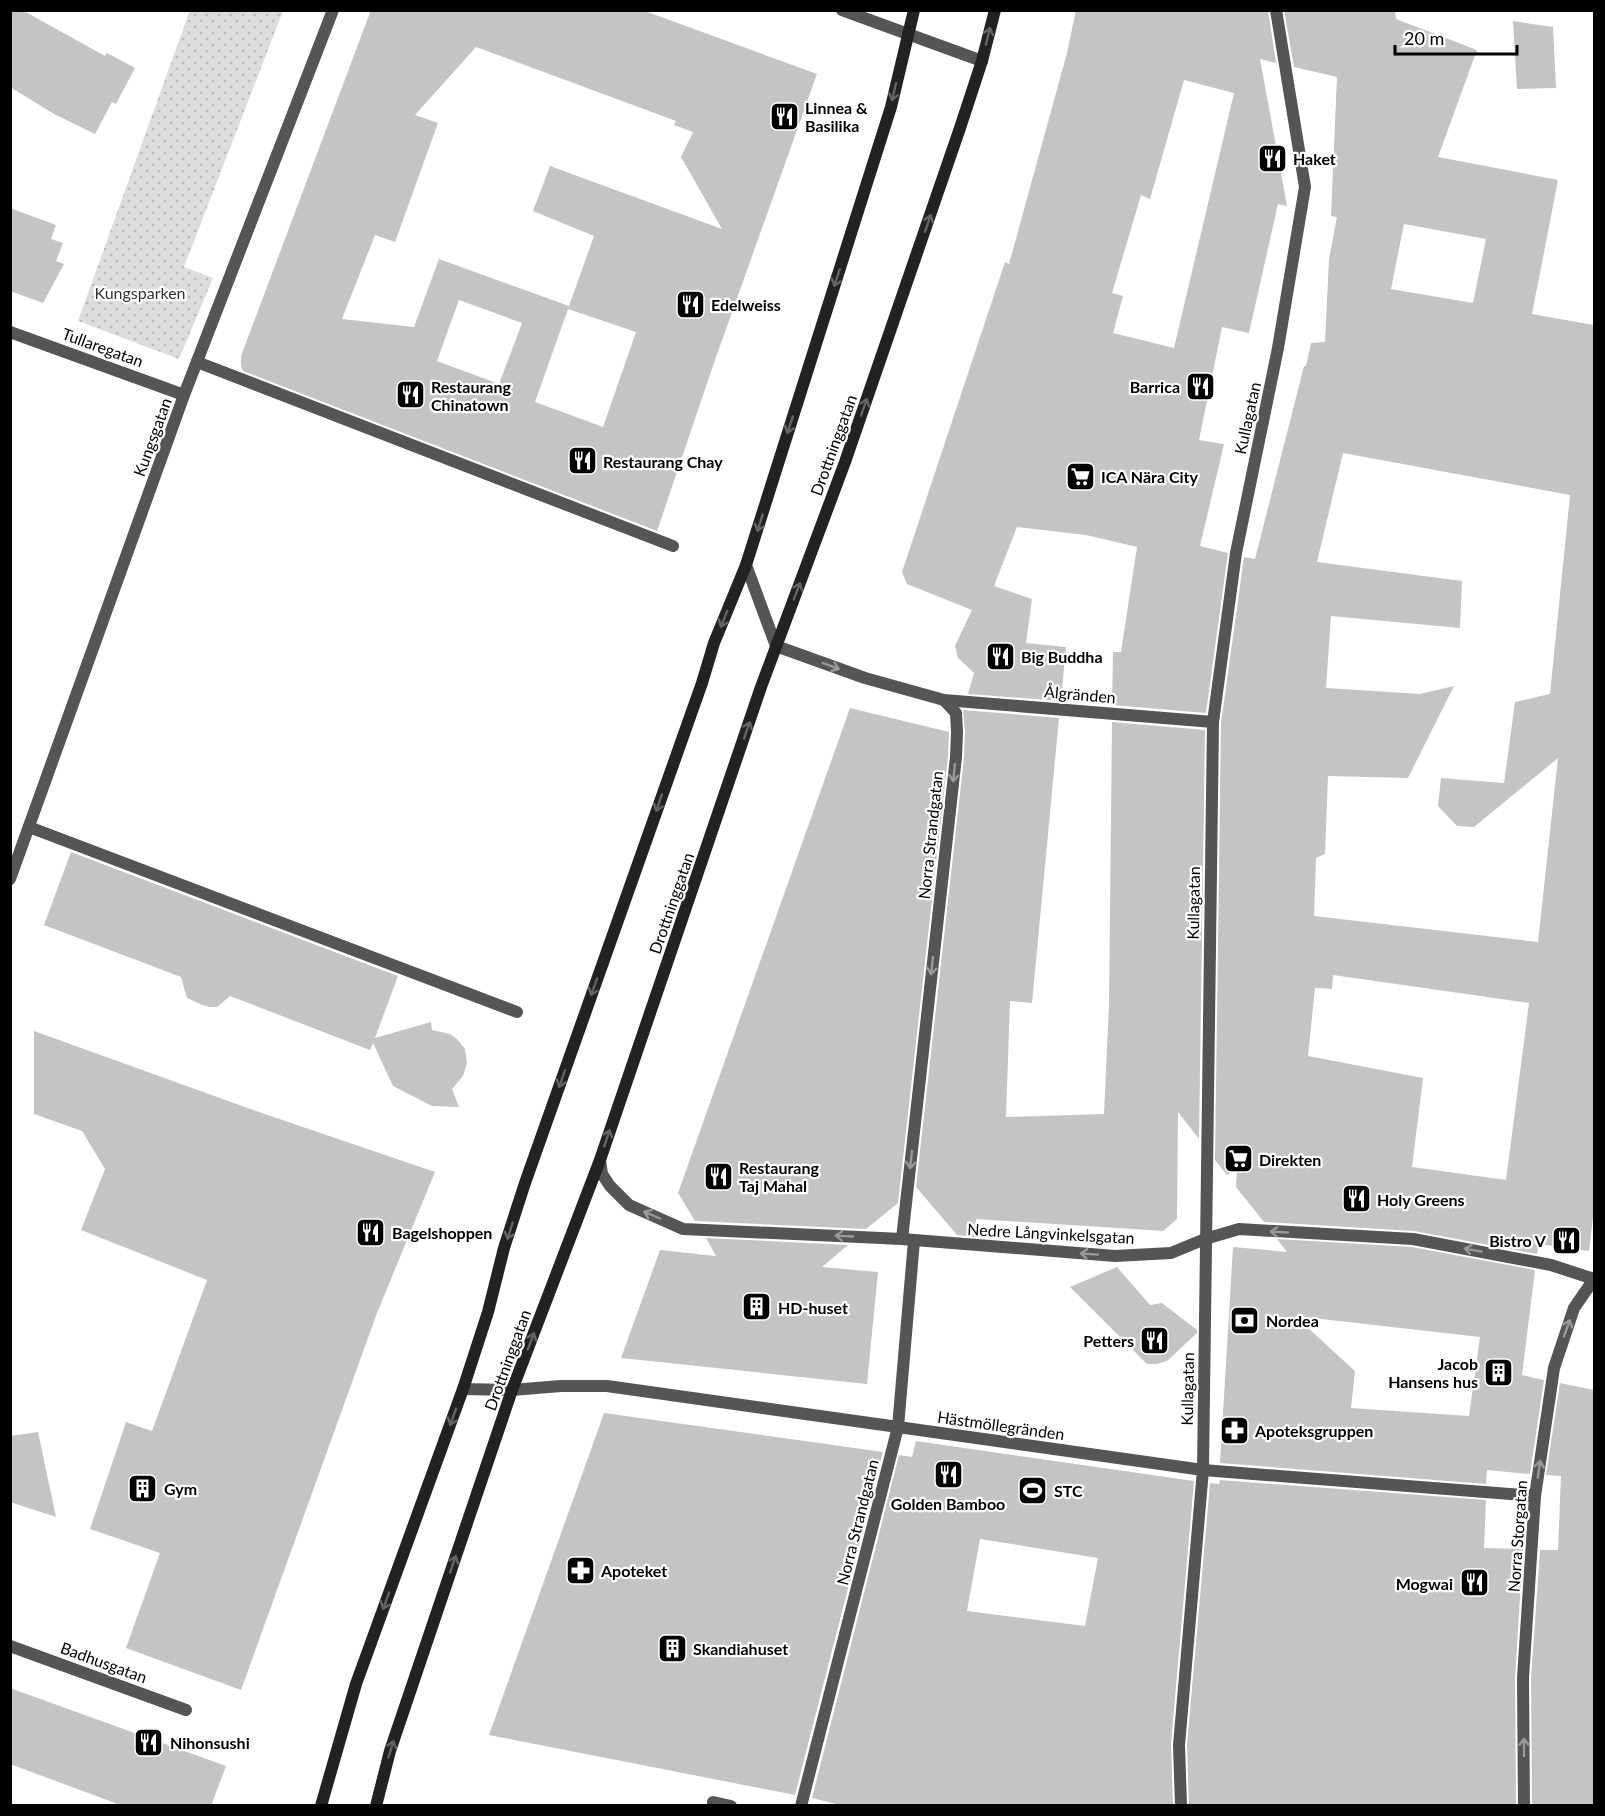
<svg xmlns="http://www.w3.org/2000/svg" width="1605" height="1816" font-family="Lato,sans-serif">
	<style>
		.park { fill: url(#park-dots) }
		.building { fill: #c4c4c4; fill-rule: evenodd }
		.lines { fill: none; stroke-linecap: round; stroke-linejoin: round }
		.pedestrian { stroke: #555; stroke-width: 12 }
		.minor { stroke: #555; stroke-width: 12 }
		.secondary { stroke: #222; stroke-width: 12 }
		.oneway { stroke: #646464 }
		.oneway2 { stroke: #999 }
		.labels { text-anchor: middle; dominant-baseline: central; stroke-width: 4.5; stroke-linejoin: round; paint-order: stroke }
		.poi-label { font-size: 16px; font-weight: bold; fill: #000; stroke: #fff; text-anchor: start }
		.park-label { font-size: 16px; fill: #333; stroke: #fff }
		.street-label { font-size: 16px; fill: #000; stroke: #fff }
	</style>
	<defs>
		<pattern id="park-dots" width="8" height="8" patternUnits="userSpaceOnUse" patternTransform="scale(1.5)"><rect width="8" height="8" fill="#dcdcdc"/><path d="M2 2h.1M6 6h.1" fill="none" stroke="#bbb" stroke-width="1.8" stroke-linecap="round"/></pattern>
	</defs>
	<rect width="100%" height="100%" fill="#fff"/>
	<!-- park -->
	<path class="park" d="M190,10l93,1 -99,256 29,11 -34,81 -101,-38z"/>
	<!-- building -->
	<path class="building" d="M10,10h12l83,46 2,-3 28,15 -19,36 -4,-2 -17,32 -41,-20 -44,-27z
		M371,10h271l175,64 -102,286 -58,171 -414,-160 -2,-5v-10zM476,47l200,74 -2,4 19,7 -12,25 41,72 -172,-63 -17,45 61,25 -25,70 -130,-47 -25,68 -72,-8 33,-84 20,7 43,-119 -23,-8zM459,300l63,23 -23,61 -62,-23zM568,309l68,23 -33,95 -68,-25z
		M1076,10h192l8,53 -16,-4 27,147 -9,-2 -29,129 -27,-6 -23,113 25,4 -24,102 28,7 -22,160 -94,-8 1,-53h8l16,-105 -51,-12 -69,-8 -23,59 38,13 -6,44 40,4 -5,54 -93,-7 6,-21 -16,-15 -3,-12 17,-36 -65,-26 -5,-12 103,-310 4,2 58,-211zM1184,80l50,13 -60,255 -61,-15 10,-37 -11,-3 29,-98 9,4z
		M1284,10h111l1,9 81,31 -39,107 120,23 -26,134 62,11v883l-5,43 -50,-7 -2,10 -123,-23 -150,-9 -28,-35 1,-20 -10,8 -12,-15 6,-437 23,-166 11,2 49,-193h2l5,-23 14,-1 4,-83 8,-42 -6,-1 6,-139 -43,-10zM1404,224l82,15 -13,64 -82,-14zM1343,453l227,42 -20,199 -35,8 -11,81 -63,-5 -3,28 19,20 17,1 84,-69 -20,184 -224,-26 2,-58 9,-4 3,-78 80,2 46,-92 -34,8 -94,-6 5,-72 129,12 2,-47 -145,-19zM1333,975l196,28 -23,177 -94,-13 11,-89 -115,-22 7,-68 17,1z
		M1513,21l40,6 3,61 -39,1z
		M10,208l46,17 -5,14 12,4 -7,18 8,3 -21,39 -33,-12z
		M850,708l99,24 -1,24 -50,447 -32,26 -171,-8 -17,-28z
		M963,710l96,8 -27,285 -22,-2 -4,116 98,-3 5,-109 3,-283 93,8 -6,409 -21,-27 -1,107 -14,12 -187,-12 -1,18 -18,-2 -41,-48 48,-429 1,-26z
		M71,852l327,124 -23,62 56,-16 1,8 18,4 7,5 8,10 2,14 -4,13 -11,13 7,18 -27,-1 -39,-20 -20,-43 -3,7 -140,-54 -13,11h-8l-9,-3 -13,-6 -6,-21 -137,-52z
		M34,1031l222,80 179,61 -58,141 -136,377 -115,-42 34,-95 -70,-24 36,-107 26,9 55,-151 -126,-50 24,-61 -23,-38 -48,-17z
		M706,1238l142,7 -26,22 56,5 -11,112 -246,-26 39,-108 56,6z
		M1277,1239l135,8 123,23 -13,105 22,5 -14,94 -43,-4 -1,14 -266,-21 13,-216 54,5zM1295,1316l185,21 -11,79 -118,-8 4,-37z
		M1117,1267l33,38 12,-2 35,27v3l-30,28 -10,3h-10l-77,-77z
		M1560,1383l34,7v416h-62l-1,-128 9,-128h18l3,-74 -15,-1z
		M604,1413l279,39 -88,343 -306,-60z
		M38,1432l18,85 -46,-15v-66z
		M916,1441l278,40 -23,263 2,62h-329l-32,-8 87,-343 13,2zM980,1539l118,19 -13,68 -118,-15z
		M1220,1480l266,20 -2,48 39,1 -8,129 1,128h-327l-2,-61 23,-262 9,1z
		M10,1688l216,78 -15,40h-88l-113,-42z"/>
	<g class="lines">
		<!-- pedestrian -->
		<path class="pedestrian" d="M197,362l476,184
			M944,700l269,22
			M29,827l488,185
			M713,1806v-4l18,4
			M801,1806l97,-379 305,43 332,26
			M1181,1806l-2,-61 24,-275 10,-748 23,-169 42,-205 27,-161 -29,-177"/>
		<!-- minor -->
		<path class="minor" d="M842,10l140,51
			M10,332l174,63
			M746,565l30,81 89,32 79,22 12,13 1,19 -1,25 -54,482
			M10,879l174,-484 149,-385
			M600,1160l2,14 8,12 19,19 54,24 219,10 213,17 56,-3 34,-14 34,-10 174,10 138,26 43,14
			M463,1389l49,1 49,-4h46l291,41 16,-186
			M10,1646l176,64
			M1524,1806l-1,-128 12,-182 19,-128 20,-60 20,-29"/>
		<!-- secondary -->
		<path class="secondary" d="M321,1806l35,-122 107,-295 25,-77 16,-64 21,-65 177,-500 12,-40 32,-78 145,-458 23,-97
			M376,1806l14,-55 122,-361 88,-230 161,-473 84,-225 115,-334 22,-67 13,-51"/>
	</g>
	<!-- one-way arrows -->
	<defs><path id="oneway-shaft" d="M-6 0H5M1.5-3L5.5 0L1.5 3" fill="none" stroke-width="1.6" stroke-linecap="round" stroke-linejoin="round" transform="scale(1.5)"/></defs>
	<g class="oneway">
		<use href="#oneway-shaft" transform="translate(988 36) rotate(-76)"/>
		<use href="#oneway-shaft" transform="translate(894 92) rotate(103)"/>
		<use href="#oneway-shaft" transform="translate(928 223) rotate(-71)"/>
		<use href="#oneway-shaft" transform="translate(837 278) rotate(108)"/>
		<use href="#oneway-shaft" transform="translate(864 407) rotate(-71)"/>
		<use href="#oneway-shaft" transform="translate(790 425) rotate(108)"/>
		<use href="#oneway-shaft" transform="translate(760 523) rotate(107)"/>
		<use href="#oneway-shaft" transform="translate(797 591) rotate(-69)"/>
		<use href="#oneway-shaft" transform="translate(724 619) rotate(112)"/>
		<use href="#oneway-shaft" transform="translate(747 730) rotate(-71)"/>
		<use href="#oneway-shaft" transform="translate(659 803) rotate(109)"/>
		<use href="#oneway-shaft" transform="translate(594 987) rotate(110)"/>
		<use href="#oneway-shaft" transform="translate(562 1079) rotate(109)"/>
		<use href="#oneway-shaft" transform="translate(607 1138) rotate(-71)"/>
		<use href="#oneway-shaft" transform="translate(510 1231) rotate(108)"/>
		<use href="#oneway-shaft" transform="translate(531 1341) rotate(-69)"/>
		<use href="#oneway-shaft" transform="translate(453 1417) rotate(110)"/>
		<use href="#oneway-shaft" transform="translate(453 1564) rotate(-71)"/>
		<use href="#oneway-shaft" transform="translate(386 1601) rotate(110)"/>
		<use href="#oneway-shaft" transform="translate(391 1749) rotate(-73)"/>
	</g>
	<g class="oneway2">
		<use href="#oneway-shaft" transform="translate(831 666) rotate(20)"/>
		<use href="#oneway-shaft" transform="translate(954 773) rotate(96)"/>
		<use href="#oneway-shaft" transform="translate(932 966) rotate(96)"/>
		<use href="#oneway-shaft" transform="translate(911 1160) rotate(96)"/>
		<use href="#oneway-shaft" transform="translate(652 1215) rotate(-157)"/>
		<use href="#oneway-shaft" transform="translate(1279 1232) rotate(-177)"/>
		<use href="#oneway-shaft" transform="translate(844 1236) rotate(-177)"/>
		<use href="#oneway-shaft" transform="translate(1473 1250) rotate(-170)"/>
		<use href="#oneway-shaft" transform="translate(1089 1254) rotate(-176)"/>
		<use href="#oneway-shaft" transform="translate(1567 1328) rotate(-70)"/>
		<use href="#oneway-shaft" transform="translate(1539 1469) rotate(-82)"/>
		<use href="#oneway-shaft" transform="translate(1524 1747) rotate(-90)"/>
	</g>
	<!-- icons -->
	<defs>
		<symbol id="restaurant-square" viewBox="-11 -11 22 22"><rect x="-9" y="-9" width="18" height="18" rx="4" fill="#000" stroke="#fff"/><path d="M-5-6h1v4h1v-4h1v4h1v-4h1v5L-1.5 .5V6h-2V.5L-5-1ZM5-6V6H3V1.5H1.5Q1.5-4 5-6Z" fill="#fff"/></symbol>
		<symbol id="supermarket-square" viewBox="-11 -11 22 22"><rect x="-9" y="-9" width="18" height="18" rx="4" fill="#000" stroke="#fff"/><path d="M-6-5.5h2.5l.6 2H6L4.5 2H-2.5L-4.4-4H-6ZM-1.5 3.2a1.3 1.3 0 1 0 .1 0ZM3 3.2a1.3 1.3 0 1 0 .1 0Z" fill="#fff"/></symbol>
		<symbol id="building-square" viewBox="-11 -11 22 22"><rect x="-9" y="-9" width="18" height="18" rx="4" fill="#000" stroke="#fff"/><path d="M-4-6H4V6H1V3H-1V6H-4ZM-2.5-4.3h1.7v1.8h-1.7ZM.8-4.3h1.7v1.8H.8ZM-2.5-1h1.7V.8h-1.7ZM.8-1h1.7V.8H.8Z" fill="#fff"/></symbol>
		<symbol id="bank-square" viewBox="-11 -11 22 22"><rect x="-9" y="-9" width="18" height="18" rx="4" fill="#000" stroke="#fff"/><path d="M-6-4H6V4H-6ZM0-2.3a2.3 2.3 0 1 0 0 4.6a2.3 2.3 0 1 0 0-4.6Z" fill="#fff"/></symbol>
		<symbol id="pharmacy-square" viewBox="-11 -11 22 22"><rect x="-9" y="-9" width="18" height="18" rx="4" fill="#000" stroke="#fff"/><path d="M-2-6h4v4h4v4h-4v4h-4v-4h-4v-4h4Z" fill="#fff"/></symbol>
		<symbol id="stadium-square" viewBox="-11 -11 22 22"><rect x="-9" y="-9" width="18" height="18" rx="4" fill="#000" stroke="#fff"/><path d="M0-5a6.5 5 0 1 0 0 10a6.5 5 0 1 0 0-10ZM-3.5-1.8h7v3.6h-7Z" fill="#fff"/></symbol>
	</defs>
	<g fill-rule="evenodd">
		<use href="#restaurant-square" x="768" y="100" width="33" height="33"/>
		<use href="#restaurant-square" x="1256" y="142" width="33" height="33"/>
		<use href="#restaurant-square" x="674" y="288" width="33" height="33"/>
		<use href="#restaurant-square" x="1184" y="370" width="33" height="33"/>
		<use href="#restaurant-square" x="394" y="378" width="33" height="33"/>
		<use href="#restaurant-square" x="566" y="444" width="33" height="33"/>
		<use href="#supermarket-square" x="1064" y="460" width="33" height="33"/>
		<use href="#restaurant-square" x="984" y="640" width="33" height="33"/>
		<use href="#supermarket-square" x="1222" y="1142" width="33" height="33"/>
		<use href="#restaurant-square" x="702" y="1160" width="33" height="33"/>
		<use href="#restaurant-square" x="1340" y="1182" width="33" height="33"/>
		<use href="#restaurant-square" x="354" y="1216" width="33" height="33"/>
		<use href="#restaurant-square" x="1550" y="1224" width="33" height="33"/>
		<use href="#building-square" x="740" y="1290" width="33" height="33"/>
		<use href="#bank-square" x="1228" y="1304" width="33" height="33"/>
		<use href="#restaurant-square" x="1138" y="1324" width="33" height="33"/>
		<use href="#building-square" x="1482" y="1356" width="33" height="33"/>
		<use href="#pharmacy-square" x="1218" y="1414" width="33" height="33"/>
		<use href="#restaurant-square" x="932" y="1458" width="33" height="33"/>
		<use href="#building-square" x="126" y="1472" width="33" height="33"/>
		<use href="#stadium-square" x="1016" y="1474" width="33" height="33"/>
		<use href="#pharmacy-square" x="564" y="1554" width="33" height="33"/>
		<use href="#restaurant-square" x="1458" y="1566" width="33" height="33"/>
		<use href="#building-square" x="656" y="1632" width="33" height="33"/>
		<use href="#restaurant-square" x="132" y="1726" width="33" height="33"/>
	</g>
	<g class="labels">
		<!-- poi labels -->
		<g class="poi-label">
			<text x="805" y="107">Linnea &amp;<tspan x="805" dy="18">Basilika</tspan></text>
			<text x="1293" y="158">Haket</text>
			<text x="711" y="304">Edelweiss</text>
			<text x="431" y="386">Restaurang<tspan x="431" dy="18">Chinatown</tspan></text>
			<text x="1180" y="386" text-anchor="end">Barrica</text>
			<text x="603" y="461">Restaurang Chay</text>
			<text x="1101" y="476">ICA Nära City</text>
			<text x="1021" y="656">Big Buddha</text>
			<text x="1259" y="1159">Direkten</text>
			<text x="739" y="1167">Restaurang<tspan x="739" dy="18">Taj Mahal</tspan></text>
			<text x="1377" y="1199">Holy Greens</text>
			<text x="392" y="1232">Bagelshoppen</text>
			<text x="1546" y="1240" text-anchor="end">Bistro V</text>
			<text x="778" y="1307">HD-huset</text>
			<text x="1266" y="1320">Nordea</text>
			<text x="1134" y="1340" text-anchor="end">Petters</text>
			<text x="1478" y="1363" text-anchor="end">Jacob<tspan x="1478" dy="18">Hansens hus</tspan></text>
			<text x="1255" y="1430">Apoteksgruppen</text>
			<text x="164" y="1488">Gym</text>
			<text x="1054" y="1490">STC</text>
			<text x="948" y="1503" text-anchor="middle">Golden Bamboo</text>
			<text x="601" y="1570">Apoteket</text>
			<text x="1453" y="1583" text-anchor="end">Mogwai</text>
			<text x="693" y="1648">Skandiahuset</text>
			<text x="170" y="1742">Nihonsushi</text>
		</g>
		<!-- park labels -->
		<g class="park-label">
			<text x="140" y="292">Kungsparken</text>
		</g>
		<!-- street labels -->
		<g class="street-label">
			<text transform="translate(103 347) rotate(20)">Tullaregatan</text>
			<text transform="translate(1247 418) rotate(-78)">Kullagatan</text>
			<text transform="translate(152 437) rotate(-70)">Kungsgatan</text>
			<text transform="translate(833 445) rotate(-70)">Drottninggatan</text>
			<text transform="translate(1080 694) rotate(5)">Ålgränden</text>
			<text transform="translate(930 835) rotate(-84)">Norra Strandgatan</text>
			<text transform="translate(671 903) rotate(-71)">Drottninggatan</text>
			<text transform="translate(1193 903) rotate(-89)">Kullagatan</text>
			<text transform="translate(1051 1233) rotate(3)">Nedre Långvinkelsgatan</text>
			<text transform="translate(507 1360) rotate(-70)">Drottninggatan</text>
			<text transform="translate(1187 1389) rotate(-89)">Kullagatan</text>
			<text transform="translate(1001 1425) rotate(8)">Hästmöllegränden</text>
			<text transform="translate(857 1522) rotate(-76)">Norra Strandgatan</text>
			<text transform="translate(1517 1536) rotate(-86)">Norra Storgatan</text>
			<text transform="translate(104 1662) rotate(20)">Badhusgatan</text>
		</g>
	</g>
	<!-- border -->
	<rect width="1605" height="1816" fill="none" stroke="#000000" stroke-width="24"/>
	<!-- scale -->
	<path d="M1395 45v9h122v-9" fill="none" stroke="#000000" stroke-width="3"/>
	<text x="1404" y="45" font-size="18" fill="#000000" stroke="#ffffff" stroke-width="4.5" paint-order="stroke">20 m</text>
</svg>
